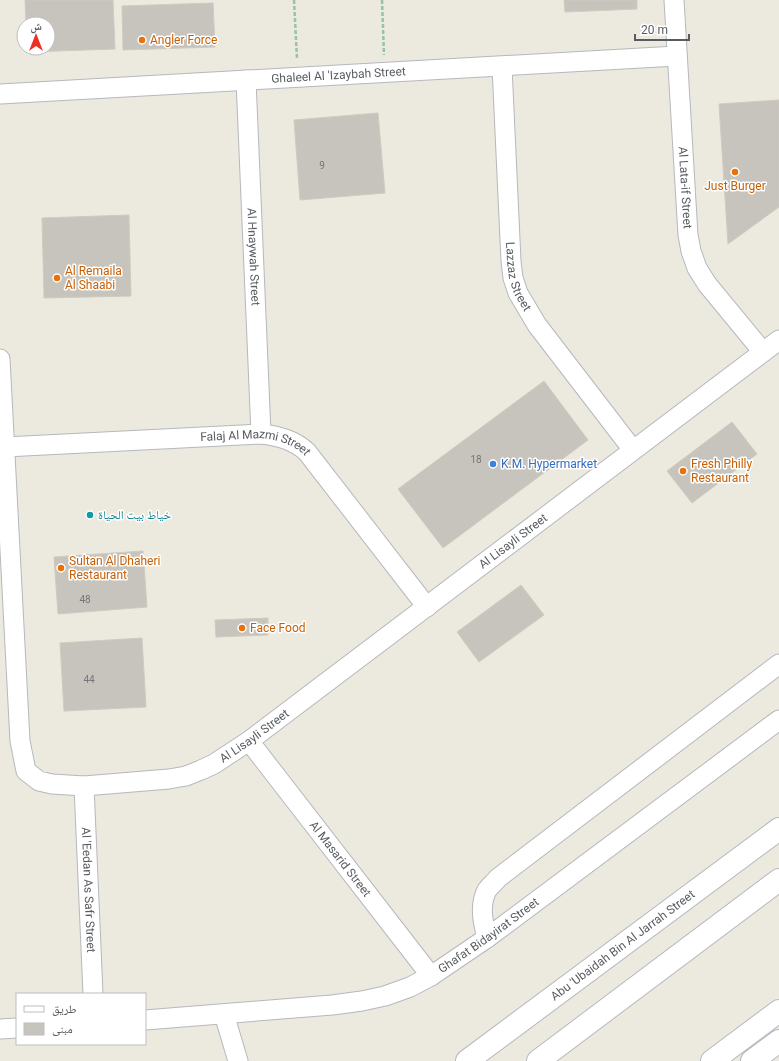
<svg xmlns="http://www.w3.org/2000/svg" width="779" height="1061" font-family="Roboto,'Noto Naskh Arabic',sans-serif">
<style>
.building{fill:#c7c4bd;stroke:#d1cabe}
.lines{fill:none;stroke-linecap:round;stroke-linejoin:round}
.street-casing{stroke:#b5b8bd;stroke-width:21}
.secondary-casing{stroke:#b5b9bf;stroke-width:24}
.path{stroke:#93c6a1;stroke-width:2.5;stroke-dasharray:4 2;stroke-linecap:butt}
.street{stroke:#fff;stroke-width:19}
.secondary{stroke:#fff;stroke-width:22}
.food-dot{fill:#e8710a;stroke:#fff;stroke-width:1.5}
.shop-dot{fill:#3f7fe0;stroke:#fff;stroke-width:1.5}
.culture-dot{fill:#0f9aa8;stroke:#fff;stroke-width:1.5}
.labels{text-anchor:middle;stroke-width:3;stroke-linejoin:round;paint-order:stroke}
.number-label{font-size:10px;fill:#747678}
.food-label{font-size:12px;fill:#c56008;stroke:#fff;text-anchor:start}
.street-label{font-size:12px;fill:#585c61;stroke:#fff}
.shop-label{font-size:12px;fill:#366cbe;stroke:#fff;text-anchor:start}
.culture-label{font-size:12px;fill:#0d838f;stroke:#fff;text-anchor:start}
</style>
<rect width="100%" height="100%" fill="#ece9df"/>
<path class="building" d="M25 0H113L115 49 27 52V48H48V24H26Z
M564 0H637V9L565 12Z
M213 3 215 47 123 50 122 6Z
M779 100V207L728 244 719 104Z
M378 113 385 193 300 200 294 120Z
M129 215 131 296 44 298 42 218Z
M544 381 588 440 443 548 398 489Z
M732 422 757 454 692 503 667 471Z
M143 551 147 607 58 614 54 557Z
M521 585 544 615 479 662 457 632Z
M268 618V635L216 637 215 620Z
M142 638 146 707 64 711 60 643Z"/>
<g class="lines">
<g class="street-casing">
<g id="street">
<path id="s1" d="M674 0 688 235 691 251 697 268 707 284 763 352"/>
<path id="s2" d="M502 67 511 261 513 278 518 293 537 325 633 450"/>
<path id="s3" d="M246 80 261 434"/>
<path id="s4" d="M0 94 677 56"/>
<path id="s5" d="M0 359 20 741 26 771 39 781 52 784 84 786 169 779 186 776 201 770 214 764 249 741 779 340"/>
<path id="s6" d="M5 447 261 434C279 436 294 440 307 452L427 607"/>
<path id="s7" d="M249 741 431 976"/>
<path id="s8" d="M84 786 93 994"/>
<path d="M487 938C483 923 479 905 487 890 490 886 495 882 498 878L779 664"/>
<path d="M224 1014 238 1061"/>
<path id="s9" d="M145 1020 332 1005 362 1001 385 996 410 987 431 976 487 938 779 720"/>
<path d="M0 1029 17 1028"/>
</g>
</g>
<g class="secondary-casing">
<g id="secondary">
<path id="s10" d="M467 1061 779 829"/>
<path d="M538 1061 779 880"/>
<path d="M712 1061 779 1011"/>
<path d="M752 1061 779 1041"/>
</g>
</g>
<path class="path" d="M294 0 297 59
M382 0 384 55"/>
<use href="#street" class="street"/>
<use href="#secondary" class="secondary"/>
</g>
<g class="food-dot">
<circle cx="142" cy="40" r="4"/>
<circle cx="735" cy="172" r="4"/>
<circle cx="57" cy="278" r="4"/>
<circle cx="683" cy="471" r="4"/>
<circle cx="61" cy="568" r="4"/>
<circle cx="242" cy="628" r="4"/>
</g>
<circle class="shop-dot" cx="493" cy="464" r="4"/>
<circle class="culture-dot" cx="90" cy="515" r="4"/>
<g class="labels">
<g class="number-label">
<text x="322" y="169">9</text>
<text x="476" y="463">18</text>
<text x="85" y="603">48</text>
<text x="89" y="683">44</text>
</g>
<g class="food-label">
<text x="150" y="44">Angler Force</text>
<text x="735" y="190" text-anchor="middle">Just Burger</text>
<text x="65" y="275">Al Remaila<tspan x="65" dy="14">Al Shaabi</tspan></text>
<text x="691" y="468">Fresh Philly<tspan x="691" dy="14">Restaurant</tspan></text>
<text x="69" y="565">Sultan Al Dhaheri<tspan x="69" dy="14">Restaurant</tspan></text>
<text x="250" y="632">Face Food</text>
</g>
<g class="street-label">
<text dy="4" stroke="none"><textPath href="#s4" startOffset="339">Ghaleel Al 'Izaybah Street</textPath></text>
<text dy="4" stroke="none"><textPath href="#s1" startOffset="188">Al Lata-if Street</textPath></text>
<text dy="4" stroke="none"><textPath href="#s3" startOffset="177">Al Hnaywah Street</textPath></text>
<text dy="4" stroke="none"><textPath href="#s2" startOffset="211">Lazzaz Street</textPath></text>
<text dy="4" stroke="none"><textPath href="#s6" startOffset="252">Falaj Al Mazmi Street</textPath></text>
<text dy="4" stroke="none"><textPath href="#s5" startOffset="981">Al Lisayli Street</textPath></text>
<text dy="4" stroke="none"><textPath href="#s5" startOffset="657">Al Lisayli Street</textPath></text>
<text dy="4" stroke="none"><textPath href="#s7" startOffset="149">Al Masarid Street</textPath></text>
<text dy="4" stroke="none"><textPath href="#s8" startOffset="104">Al 'Eedan As Safr Street</textPath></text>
<text dy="4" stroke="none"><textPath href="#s9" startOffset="362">Ghafat Bidayirat Street</textPath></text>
<text dy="4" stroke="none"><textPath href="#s10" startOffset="194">Abu 'Ubaidah Bin Al Jarrah Street</textPath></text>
</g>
<g class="shop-label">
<text x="501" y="468">K.M. Hypermarket</text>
</g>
<g class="culture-label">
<text x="98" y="519">خياط بيت الحياة</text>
</g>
</g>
<rect x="16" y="993" width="130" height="52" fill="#ffffff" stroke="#bcbec0"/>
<rect x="24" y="1006" width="20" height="6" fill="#ffffff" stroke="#bcbec0"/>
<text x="52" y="1013" font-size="12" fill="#585c61">طريق</text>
<rect x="24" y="1023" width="20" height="12" fill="#c7c4bd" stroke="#bcbec0"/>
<text x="52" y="1033" font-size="12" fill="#585c61">مبنى</text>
<g transform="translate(36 36)"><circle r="19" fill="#ffffff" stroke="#bcbec0"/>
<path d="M0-3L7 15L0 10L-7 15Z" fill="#ee3024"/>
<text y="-6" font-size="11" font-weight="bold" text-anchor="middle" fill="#585c61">ش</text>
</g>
<path d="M635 34v6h54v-6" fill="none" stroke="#585c61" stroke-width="2"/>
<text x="641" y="34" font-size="12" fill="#585c61" stroke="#ffffff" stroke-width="3" paint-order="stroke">20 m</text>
</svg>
